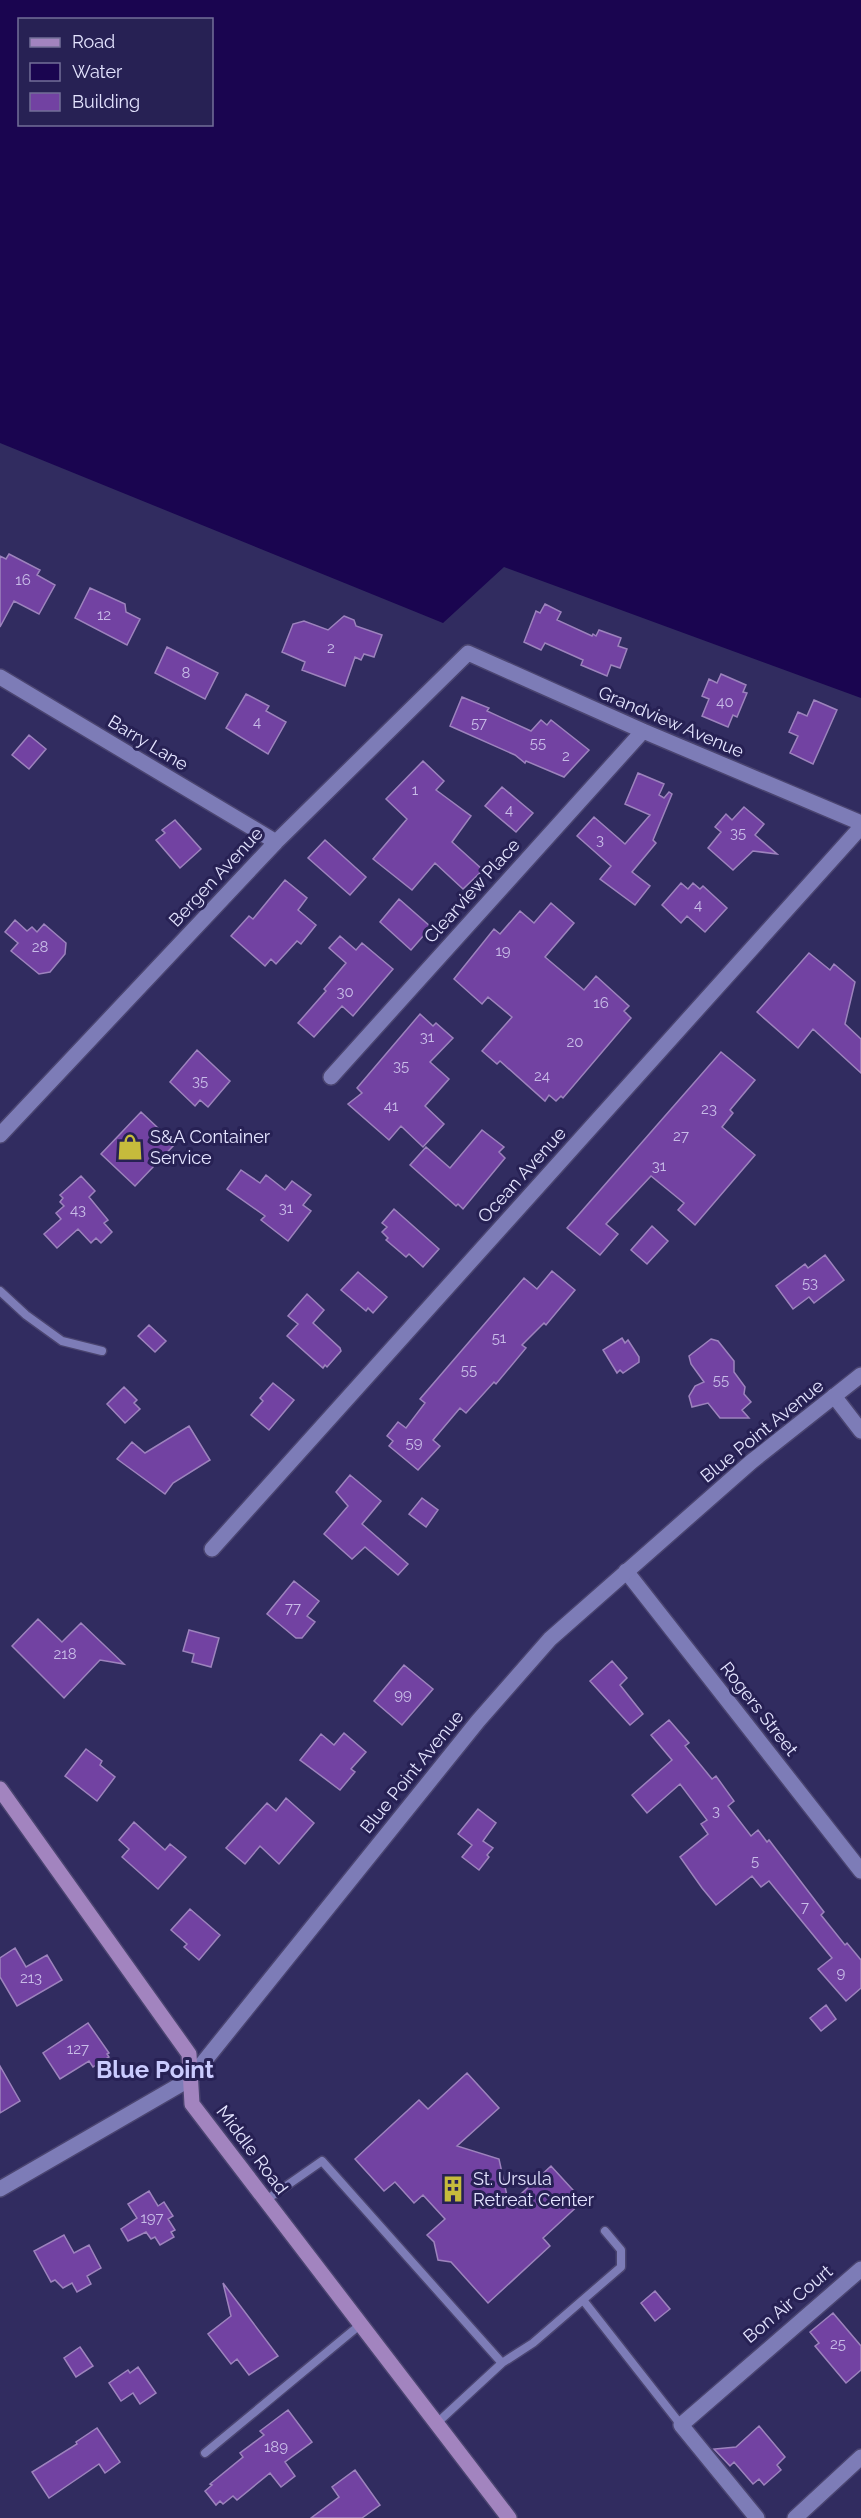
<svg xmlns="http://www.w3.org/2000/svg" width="861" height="2518" font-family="Raleway,sans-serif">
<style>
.water{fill:#1a0550;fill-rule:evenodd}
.building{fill:#7242a2;stroke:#9d83bd;stroke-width:1.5}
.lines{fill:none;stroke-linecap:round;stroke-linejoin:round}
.service-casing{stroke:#4a4470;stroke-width:11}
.minor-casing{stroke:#4a4470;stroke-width:18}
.tertiary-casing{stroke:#4a4470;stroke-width:18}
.secondary-casing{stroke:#4a4470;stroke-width:18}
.service{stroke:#7d7cb7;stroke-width:8}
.minor{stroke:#7d7cb7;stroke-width:15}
.tertiary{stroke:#7d7cb7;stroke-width:15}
.secondary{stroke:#a284bf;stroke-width:15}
.labels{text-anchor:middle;stroke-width:6;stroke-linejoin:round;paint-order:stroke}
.number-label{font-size:15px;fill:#c8bce8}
.street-label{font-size:18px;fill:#e4e4ff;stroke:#272154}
.poi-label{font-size:18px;fill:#e4e4ff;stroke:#272154;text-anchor:start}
.district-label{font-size:24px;font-weight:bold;fill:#cacbfe;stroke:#272154}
</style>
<rect width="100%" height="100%" fill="#312c60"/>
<path class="water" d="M0 0H861V698L504 567 443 623 0 443ZM20 20H212V124H20Z"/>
<path class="building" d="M9 554 40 570 37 575 55 585 39 614 14 601 0 627V556L6 559Z
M90 588 125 604 126 612 140 619 127 645 75 618Z
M545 604 561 612 557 620 592 636 593 634 596 636 599 630 621 638 618 646 627 649 620 668 611 665 607 676 581 665 583 660 545 643 541 650 524 642 536 611 540 613Z
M344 616 354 620 356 626 382 635 374 657 364 654 361 660 355 657 345 686 302 670 305 662 282 652 293 624 304 621 328 630Z
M167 647 218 673 205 699 155 673Z
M721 674 746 685 743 692 747 693 737 717 733 715 728 727 702 716 709 699 702 696 709 679 717 683Z
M246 694 269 706 266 711 286 722 268 754 226 728Z
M462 697 489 708 487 711 531 731 541 720 547 725 551 720 589 750 564 777 526 761 525 763 515 755 450 726Z
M814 700 837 710 813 764 790 753 798 736 789 732 798 712 807 716Z
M29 735 46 749 29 769 12 755Z
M423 761 444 781 436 790 471 816 452 842 483 870 463 889 435 863 412 890 373 859 407 819 386 799Z
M638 773 664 784 659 795 664 798 669 792 672 794 653 840 656 843 632 872 650 886 635 905 600 879 611 866 577 836 594 817 625 844 650 815 625 804Z
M502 787 533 813 516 832 485 806Z
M744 807 764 824 755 835 777 854 753 851 733 870 708 848 721 832 715 827 726 814 732 820Z
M175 820 201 849 180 868 156 840 165 833 162 830Z
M325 840 366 877 350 895 308 858Z
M285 880 307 898 298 910 316 925 301 944 297 941 276 964 271 959 265 966 231 936 249 916 253 919Z
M681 883 688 889 693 883 700 889 703 886 727 908 705 932 687 916 681 923 662 905Z
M399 899 431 927 411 950 380 922Z
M551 903 574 923 545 957 584 990 596 976 629 1006 624 1011 631 1018 563 1098 561 1096 556 1101 549 1095 545 1101 500 1061 497 1064 482 1051 512 1017 488 997 482 1004 454 979 494 929 500 934 520 911 534 923Z
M15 920 27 931 32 927 37 932 44 924 66 943 65 954 50 972 39 974 11 951 18 943 5 932Z
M340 936 356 950 362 943 393 969 353 1016 342 1006 314 1037 298 1023 326 991 324 989 346 963 329 948Z
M809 953 830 970 834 964 855 982 845 1024 861 1039V1073L813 1029 798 1048 757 1012Z
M420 1014 433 1026 436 1023 453 1038 430 1062 449 1079 425 1106 444 1124 423 1147 401 1126 389 1140 348 1104 362 1093 357 1088Z
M197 1050 230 1081 208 1107 200 1100 195 1106 170 1082Z
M721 1052 755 1080 730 1110 733 1113 722 1127 755 1155 695 1225 678 1210 684 1203 651 1176 606 1224 618 1234 600 1255 567 1228Z
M141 1112 175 1144 135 1186 101 1154Z
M482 1130 504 1147 499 1152 505 1158 463 1209 458 1204 456 1206 410 1165 426 1147 450 1168Z
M241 1170 260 1183 266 1175 285 1190 292 1181 311 1195 303 1205 311 1211 288 1241 261 1220 265 1216 227 1189Z
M81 1176 95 1191 89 1197 108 1220 104 1223 112 1232 101 1243 96 1238 91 1243 78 1229 57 1248 44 1234 61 1219 56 1213 64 1206 60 1202 63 1198 60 1195Z
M394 1209 439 1249 423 1267 409 1254 406 1257 386 1240 388 1238 382 1232 387 1227 382 1223Z
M652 1226 668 1241 647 1264 631 1250Z
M825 1255 844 1280 814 1303 809 1297 793 1309 776 1286 805 1264 808 1268Z
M552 1271 575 1290 546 1325 544 1323 522 1345 526 1348 496 1384 494 1382 466 1413 460 1408 433 1440 440 1446 418 1470 389 1446 393 1441 387 1436 398 1422 406 1428 425 1403 420 1399 524 1278 537 1289Z
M358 1272 387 1297 373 1313 368 1308 366 1311 341 1290Z
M307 1294 324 1310 313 1323 340 1348 341 1351 327 1367 325 1365 323 1368 287 1336 298 1324 288 1316Z
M149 1325 166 1341 155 1352 138 1336Z
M622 1338 625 1343 628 1340 639 1357V1362L623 1373 620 1370 617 1373 603 1350Z
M711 1339 718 1341 734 1361V1372L745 1387 744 1394 751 1402 742 1410 749 1418H720L708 1403 692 1407 689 1396 695 1386 704 1382 691 1364 689 1356Z
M273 1383 294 1400 269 1430 251 1415 263 1401 260 1398Z
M124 1387 137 1400 134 1403 140 1409 125 1423 107 1404Z
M189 1426 210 1460 173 1483 165 1494 117 1459 132 1442 145 1453Z
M350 1475 381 1501 362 1524 408 1564 398 1575 365 1547 352 1559 324 1534 348 1506 336 1492Z
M422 1498 438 1510 426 1527 409 1514Z
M294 1581 319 1601 307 1616 315 1622 302 1638H296L267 1614Z
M38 1619 62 1642 81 1623 124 1664 100 1660 64 1698 12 1646Z
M189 1630 219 1638 211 1667 192 1662 194 1654 183 1651Z
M612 1661 627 1678 620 1685 643 1714 630 1725 590 1681Z
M404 1665 433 1689 402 1725 374 1701Z
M669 1720 689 1743 685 1746 712 1779 716 1776 734 1801 728 1806 751 1836 758 1830 767 1842 769 1840 824 1912 821 1915 845 1945 847 1943 861 1960V1988L846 2001 818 1969 832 1958 769 1881 761 1887 752 1876 716 1905 702 1888 680 1857 708 1834 701 1824 707 1820 680 1784 647 1813 632 1795 672 1760 651 1735Z
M344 1733 366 1752 351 1769 355 1772 340 1790 300 1760 321 1734 334 1745Z
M86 1749 102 1761 100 1765 115 1777 97 1801 65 1776Z
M286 1798 314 1823 279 1864 260 1846 245 1864 226 1848 267 1803 276 1811Z
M478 1809 496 1823 483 1841 493 1848 487 1855 489 1857 479 1870 462 1857 472 1845 458 1834Z
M134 1822 165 1850 170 1844 186 1857 158 1889 122 1857 129 1849 119 1840Z
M190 1909 220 1935 199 1960 184 1947 187 1944 171 1930Z
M15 1948 26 1967 47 1955 62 1980 17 2006 0 1977V1958Z
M826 2005 836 2019 821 2031 810 2018Z
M88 2023 109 2053 107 2054 109 2057 93 2067 89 2061 60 2079 43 2053Z
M0 2066 20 2101 0 2113Z
M467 2073 499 2108 457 2146 499 2159 509 2205 551 2166 583 2201 543 2238 550 2246 488 2303 451 2262 438 2260 434 2242 427 2235 445 2219 423 2195 414 2203 395 2182 384 2191 355 2159 419 2100 428 2109Z
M149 2191 158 2206 164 2202 173 2216 168 2219 175 2230 171 2232 174 2237 160 2245 155 2237 151 2239 146 2232 128 2241 121 2229 137 2218 128 2204Z
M64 2235 74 2253 89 2245 101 2268 87 2276 91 2284 77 2292 72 2283 63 2288 55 2280 51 2282 34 2251Z
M223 2283 278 2356 249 2375 237 2359 231 2364 208 2334 231 2316Z
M655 2291 670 2309 655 2321 641 2303Z
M833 2313 861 2346V2370L846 2383 815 2346 819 2343 810 2332Z
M80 2347 93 2366 76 2377 64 2358Z
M138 2367 156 2393 140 2404 133 2393 121 2401 109 2383 128 2370 130 2373Z
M288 2410 312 2442 285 2462 295 2476 281 2487 270 2473 237 2500 233 2496 223 2504 220 2501 216 2505 205 2491 212 2485 210 2484 243 2457 240 2453 264 2435 260 2431Z
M759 2426 785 2457 777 2465 781 2470 764 2485 759 2479 753 2484 734 2462 730 2466 714 2449 736 2447Z
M97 2428 120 2462 105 2473 99 2464 49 2498 32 2472 77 2444 76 2442Z
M355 2470 380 2505 362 2518H311L339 2497 332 2487Z"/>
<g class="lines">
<g class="service-casing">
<path id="service" d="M0 1291 26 1315 62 1341 102 1351
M266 2200 322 2161 502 2363 437 2423
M583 2300 681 2425
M502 2363 533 2343 621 2267V2250L605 2231
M205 2453 361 2324"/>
</g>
<g class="minor-casing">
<path id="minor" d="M0 677 276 842
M331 1077 643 731
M0 1135 276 842 468 653 643 731 861 823
M834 1396 861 1431
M212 1549 861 827
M626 1571 861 1871
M757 2518 681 2425 861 2269
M795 2518 861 2457"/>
</g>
<g class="tertiary-casing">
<path id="tertiary" d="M0 2189 190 2079 478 1721 550 1639 751 1462 861 1375"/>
</g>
<g class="secondary-casing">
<path id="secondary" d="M0 1789 189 2054 192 2104 509 2518"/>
</g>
<use href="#service" class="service"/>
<use href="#minor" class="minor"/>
<use href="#tertiary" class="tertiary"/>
<use href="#secondary" class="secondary"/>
</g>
<defs>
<g id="shop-bare" transform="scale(2.07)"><path d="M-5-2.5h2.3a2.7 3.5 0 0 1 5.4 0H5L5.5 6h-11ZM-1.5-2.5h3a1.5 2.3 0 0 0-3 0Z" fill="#c6bb3c" stroke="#272154" stroke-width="2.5" paint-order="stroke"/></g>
<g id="building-bare" transform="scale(2.07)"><path d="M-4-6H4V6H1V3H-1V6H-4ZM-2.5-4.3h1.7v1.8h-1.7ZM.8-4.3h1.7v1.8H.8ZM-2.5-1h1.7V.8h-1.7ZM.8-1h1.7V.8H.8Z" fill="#c6bb3c" stroke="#272154" stroke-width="2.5" paint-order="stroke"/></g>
</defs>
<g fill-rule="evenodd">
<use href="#shop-bare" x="130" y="1147"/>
<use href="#building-bare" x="453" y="2189"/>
</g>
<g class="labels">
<g class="number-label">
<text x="23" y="585">16</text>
<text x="104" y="620">12</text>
<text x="331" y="653">2</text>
<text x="186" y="678">8</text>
<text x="725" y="707">40</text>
<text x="257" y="727">4</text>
<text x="479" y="728">57</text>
<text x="538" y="748">55</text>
<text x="566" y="761">2</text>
<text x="415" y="795">1</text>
<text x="509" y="815">4</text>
<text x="738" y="838">35</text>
<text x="600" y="845">3</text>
<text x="698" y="910">4</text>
<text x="40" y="952">28</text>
<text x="503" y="956">19</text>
<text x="345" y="997">30</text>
<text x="601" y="1008">16</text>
<text x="427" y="1042">31</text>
<text x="575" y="1047">20</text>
<text x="401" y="1071">35</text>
<text x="542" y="1081">24</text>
<text x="200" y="1086">35</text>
<text x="391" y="1111">41</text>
<text x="709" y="1114">23</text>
<text x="681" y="1141">27</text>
<text x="659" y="1171">31</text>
<text x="286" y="1213">31</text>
<text x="78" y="1215">43</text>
<text x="810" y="1288">53</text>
<text x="499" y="1343">51</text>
<text x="469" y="1375">55</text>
<text x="721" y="1385">55</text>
<text x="414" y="1448">59</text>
<text x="293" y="1613">77</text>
<text x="65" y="1659">218</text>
<text x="403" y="1700">99</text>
<text x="716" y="1816">3</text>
<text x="755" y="1866">5</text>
<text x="805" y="1912">7</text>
<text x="841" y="1978">9</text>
<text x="31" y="1983">213</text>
<text x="78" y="2054">127</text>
<text x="152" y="2223">197</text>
<text x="838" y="2349">25</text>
<text x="276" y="2452">189</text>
</g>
<g class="street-label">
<text transform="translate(671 722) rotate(23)" y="6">Grandview Avenue</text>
<text transform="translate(148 743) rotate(31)" y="6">Barry Lane</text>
<text transform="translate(216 877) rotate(-47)" y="6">Bergen Avenue</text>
<text transform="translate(472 891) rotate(-48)" y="6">Clearview Place</text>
<text transform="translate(522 1175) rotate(-48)" y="6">Ocean Avenue</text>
<text transform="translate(762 1431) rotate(-39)" y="6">Blue Point Avenue</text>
<text transform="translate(759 1709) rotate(52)" y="6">Rogers Street</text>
<text transform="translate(412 1772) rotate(-51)" y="6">Blue Point Avenue</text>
<text transform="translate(252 2150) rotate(53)" y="6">Middle Road</text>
<text transform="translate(788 2304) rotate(-40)" y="6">Bon Air Court</text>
</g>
<g class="poi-label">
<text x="150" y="1143">S&amp;A Container<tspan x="150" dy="21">Service</tspan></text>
<text x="473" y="2185">St. Ursula<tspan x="473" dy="21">Retreat Center</tspan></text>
</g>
<g class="district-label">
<text x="155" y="2078">Blue Point</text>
</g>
</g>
<rect x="18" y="18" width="195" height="108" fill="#272154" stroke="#736f98" stroke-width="1.5"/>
<rect x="30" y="38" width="30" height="9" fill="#a284bf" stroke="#736f98" stroke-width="1.5"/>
<text x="72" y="48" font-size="18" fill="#e4e4ff">Road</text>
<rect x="30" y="63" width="30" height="18" fill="#1a0550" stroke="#736f98" stroke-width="1.5"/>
<text x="72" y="78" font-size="18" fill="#e4e4ff">Water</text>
<rect x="30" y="93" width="30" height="18" fill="#7242a2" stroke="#736f98" stroke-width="1.5"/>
<text x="72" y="108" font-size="18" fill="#e4e4ff">Building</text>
</svg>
